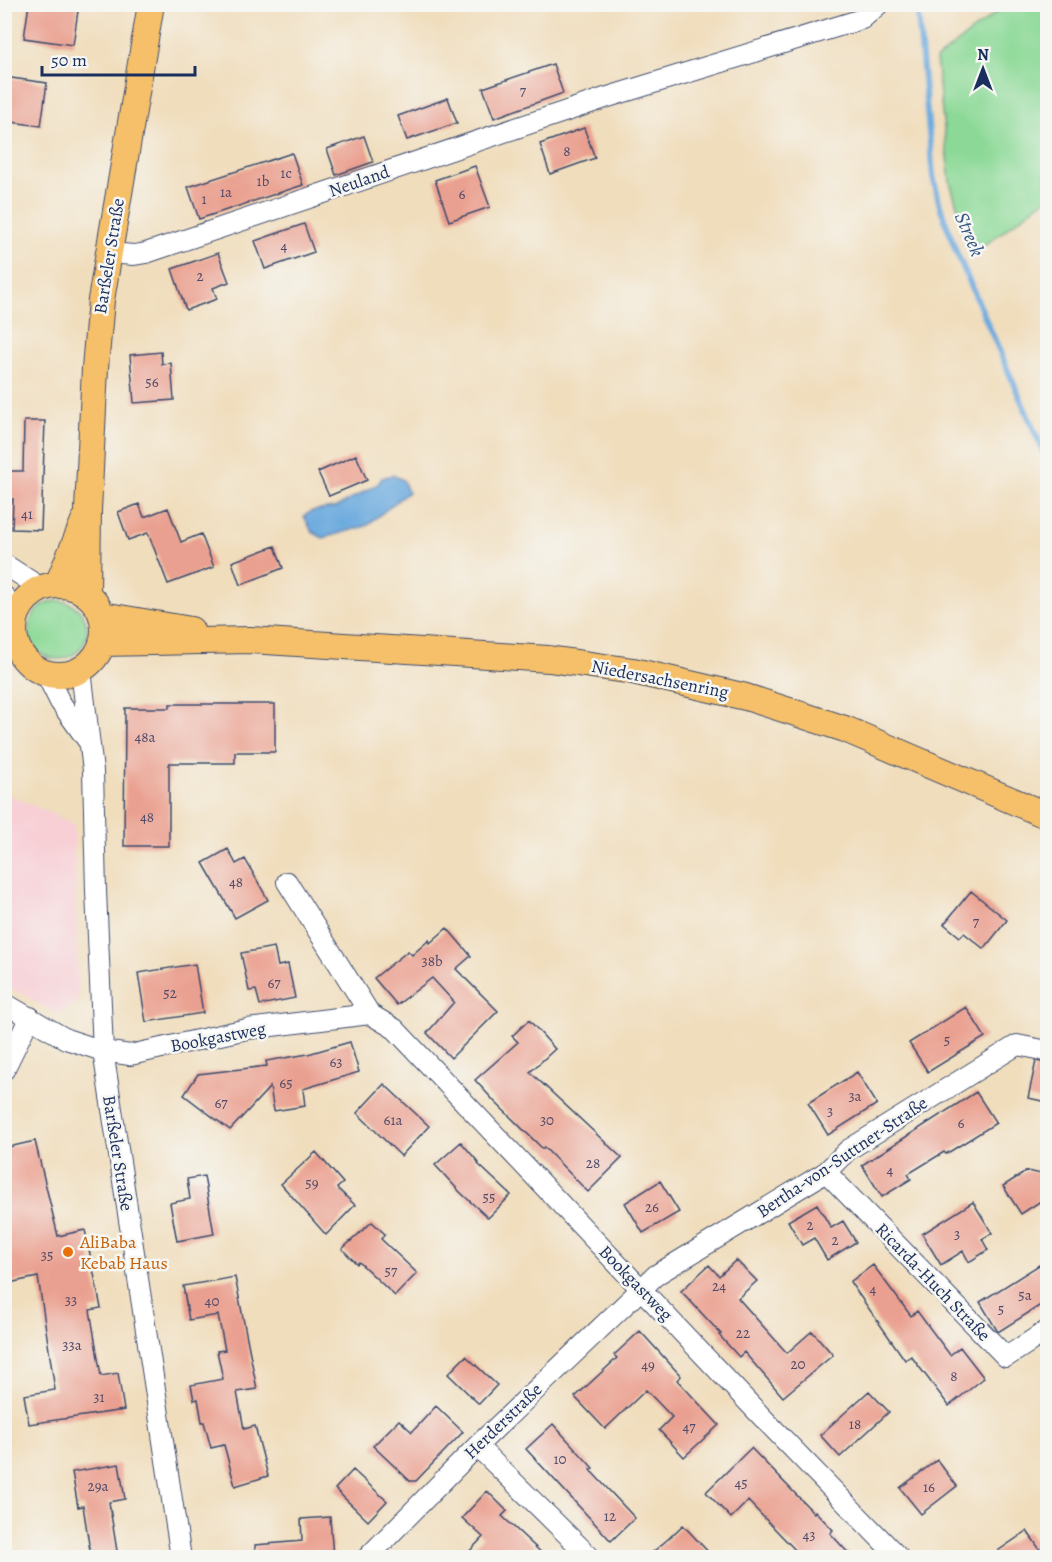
<svg xmlns="http://www.w3.org/2000/svg" width="1052" height="1562" font-family="Alegreya,serif">
<style>
.built{fill:#f7cfd5}
.green{fill:#8cd997;stroke:#54847a;stroke-width:1.5}
.water{fill:#6caade;stroke:#446c9e;stroke-width:1.5}
.lines{fill:none;stroke-linecap:round;stroke-linejoin:round}
.stream{stroke:#6caade;stroke-width:6}
.building{fill:#eaa090}
.minor-casing{stroke:#3b496c;stroke-width:22}
.major-casing{stroke:#3b496c;stroke-width:28}
.minor{stroke:#fff;stroke-width:20}
.major{stroke:#f6c06b;stroke-width:26}
.food-dot{fill:#e8710a;stroke:#f6f6f2;stroke-width:2}
.labels{text-anchor:middle;stroke-width:5;stroke-linejoin:round;paint-order:stroke}
.number-label{font-size:15px;fill:#4f4b6a}
.street-label{font-size:18px;fill:#1b2f5e;stroke:#f6f6f2}
.food-label{font-size:18px;fill:#c56008;stroke:#f6f6f2;text-anchor:start}
.water-label{font-size:20px;font-style:italic;fill:#335484;stroke:#f6f6f2}
</style>
<rect width="100%" height="100%" fill="#f6f6f2"/>
<filter id="ink" filterUnits="userSpaceOnUse"><feTurbulence type="fractalNoise" baseFrequency=".0167" numOctaves="2"/><feDisplacementMap in="SourceGraphic" scale="12" xChannelSelector="R" yChannelSelector="G"/><feConvolveMatrix kernelMatrix="1 2 1 2 8 2 1 2 1" color-interpolation-filters="sRGB"/></filter>
<filter id="wash" filterUnits="userSpaceOnUse"><feTurbulence type="fractalNoise" baseFrequency=".008" numOctaves="4" result="noise"/><feDisplacementMap in="SourceGraphic" scale="24" xChannelSelector="R" yChannelSelector="G"/><feGaussianBlur stdDeviation="1.35" result="paint"/><feColorMatrix in="noise" values="0 0 0 0 0 0 0 0 0 0 0 0 0 0 0 0 0 1.4 0 .05"/><feComposite in="paint" operator="in"/></filter>
<g filter="url(#wash)">
<rect width="100%" height="100%" fill="#f0ddbc"/>
<path class="built" d="M5 793 74 824 78 1002 58 1014 5 985Z"/>
<path class="green" d="M1006 5H1047V198L972 255 950 182 936 59Z
M29 630a29 29 0 1 1 58 0a29 29 0 1 1-58 0Z"/>
<path class="water" d="M393 475 403 480 408 492 366 526 323 538 312 532 304 516 312 511 335 508 378 484 382 478Z"/>
<g class="lines">
<path class="stream" d="M917 4 933 176 940 206 956 251 1048 462"/>
</g>
<g id="blocks">
<path class="building" d="M29 4H79L73 45 24 38Z
M553 64 563 93 494 118 483 88Z
M4 77 47 83 41 126 4 121Z
M448 98 457 123 407 140 398 116Z
M584 128 595 158 550 174 540 144Z
M364 136 373 162 336 175 327 149Z
M292 153 303 185 199 219 188 187Z
M475 166 490 207 449 221 435 180Z
M304 224 314 252 265 269 255 241Z
M218 253 229 282 213 288 217 299 186 310 172 269Z
M161 352 162 364 171 363 174 400 134 403 130 355Z
M24 421H45L41 530 12 529 13 499H4V471H23Z
M356 455 367 480 329 496 318 472Z
M139 504 144 517 168 508 181 542 201 534 214 567 168 584 148 533 128 540 118 512Z
M275 546 283 568 240 585 232 562Z
M170 704H275V752H235V763H169V846H124L125 708H170Z
M228 849 236 864 245 859 268 900 235 918 203 863Z
M971 891 1007 920 984 949 964 933 960 937 944 924Z
M447 928 471 956 456 969 498 1011 451 1058 427 1033 454 1002 432 978 397 1005 374 978 408 951 412 955 429 940 430 943Z
M274 947 278 966 288 964 295 998 260 1005 256 990 249 991 241 953Z
M195 964 203 1013 146 1022 138 973Z
M966 1007 985 1037 928 1072 909 1043Z
M529 1020 555 1049 530 1072 622 1158 588 1192 544 1147 543 1149 494 1101 475 1080 518 1042 512 1036Z
M350 1042 359 1072 303 1089 305 1106 274 1111 270 1087 230 1130 184 1095 198 1074 267 1066 266 1061 308 1054Z
M1036 1061 1047 1063V1102L1028 1098Z
M857 1072 877 1104 828 1135 808 1103Z
M384 1084 429 1126 401 1156 357 1113Z
M976 1092 996 1123 946 1154 944 1152 908 1174 911 1179 882 1197 862 1165Z
M35 1141 58 1236 85 1230 101 1308 90 1310 101 1376 118 1373 124 1410 29 1424 24 1395 55 1390 38 1277 4 1284V1148Z
M461 1142 479 1163 478 1164 511 1195 488 1218 460 1192 435 1165Z
M316 1152 343 1183 337 1188 355 1205 326 1235 281 1184Z
M1027 1171 1047 1175V1197L1021 1214 1003 1186Z
M204 1176 214 1234 177 1241 170 1203 190 1199 187 1179Z
M660 1181 679 1212 643 1233 625 1203Z
M973 1202 992 1233 982 1239 988 1250 969 1262 963 1251 941 1265 922 1234Z
M817 1204 831 1228 843 1221 856 1242 827 1260 814 1238 802 1245 788 1221Z
M372 1222 385 1234 381 1239 417 1273 395 1296 359 1262 357 1264 342 1249Z
M736 1260 757 1281 738 1298 787 1353 812 1331 833 1355 783 1397 744 1352 739 1357 719 1335 721 1334 681 1291 709 1265 719 1276Z
M1047 1260V1301L998 1332 980 1302Z
M873 1265 911 1316 917 1311 950 1355 960 1347 984 1378 949 1406 911 1356 905 1360 850 1282Z
M235 1277 257 1389 237 1392 244 1429 255 1426 268 1476 235 1486 224 1445 211 1448 204 1422H202L198 1399 194 1400 191 1385 223 1379 217 1351 225 1350 218 1315 189 1320 183 1286Z
M640 1331 681 1376 677 1380 719 1425 684 1457 659 1430 672 1417 646 1390 605 1429 575 1397 617 1358 614 1355Z
M466 1356 497 1385 479 1404 448 1374Z
M869 1391 889 1412 840 1457 820 1435Z
M436 1406 463 1432 416 1481H410L373 1446 399 1420 412 1432Z
M553 1424 593 1468 590 1470 635 1518 611 1541 526 1449Z
M751 1448 814 1513 815 1511 833 1530 830 1533 852 1557H802L748 1501 731 1518 706 1492Z
M937 1460 957 1486 921 1514 900 1488Z
M119 1464 125 1499 109 1502 118 1557H91L83 1506 78 1507 72 1472Z
M353 1470 387 1501 368 1521 335 1489Z
M487 1491 507 1511 502 1516 546 1557H464L483 1537 462 1518Z
M330 1517 333 1557H255V1545L302 1541 301 1519Z
M683 1525 713 1557H647L668 1539Z
M1027 1531 1045 1557H989Z"/>
</g>
</g>
<g filter="url(#ink)">
<use href="#blocks" fill-opacity="0" stroke="#3b496c" stroke-width="1.5"/>
<g class="lines">
<g class="minor-casing">
<path id="minor" d="M109 253 134 255 146 253 608 97 862 19 879 4
M4 564 41 588
M4 596 18 611
M81 670 93 771 96 891 103 1051 181 1558
M45 672 60 702 88 741
M287 882 370 1014 395 1029 763 1418 899 1558
M4 1003 66 1039 103 1051 130 1055 247 1029 370 1014
M4 1070 30 1017
M826 1172 1006 1357 1048 1330
M477 1446 591 1558
M367 1558 477 1446 656 1275 826 1172 848 1150 1017 1045 1048 1051"/>
</g>
<g class="major-casing">
<path id="major" d="M58 584 84 521
M14 630a45 45 0 1 1 90 0a45 45 0 1 1-90 0Z
M87 594 88 510 95 368 101 300 151 4
M102 615 191 630
M103 643 250 640 549 659 633 671 746 697 845 729 1048 816"/>
</g>
<use href="#minor" class="minor"/>
<use href="#major" class="major"/>
</g>
</g>
<circle class="food-dot" cx="68" cy="1252" r="6"/>
<g class="labels">
<g class="number-label">
<text x="523" y="96">7</text>
<text x="567" y="156">8</text>
<text x="286" y="178">1c</text>
<text x="263" y="186">1b</text>
<text x="226" y="197">1a</text>
<text x="462" y="199">6</text>
<text x="204" y="204">1</text>
<text x="284" y="251">4</text>
<text x="200" y="281">2</text>
<text x="152" y="387">56</text>
<text x="27" y="519">41</text>
<text x="145" y="742">48a</text>
<text x="147" y="822">48</text>
<text x="236" y="887">48</text>
<text x="976" y="927">7</text>
<text x="432" y="966">38b</text>
<text x="274" y="988">67</text>
<text x="170" y="998">52</text>
<text x="947" y="1045">5</text>
<text x="336" y="1067">63</text>
<text x="286" y="1088">65</text>
<text x="855" y="1101">3a</text>
<text x="221" y="1108">67</text>
<text x="830" y="1116">3</text>
<text x="393" y="1125">61a</text>
<text x="547" y="1125">30</text>
<text x="961" y="1128">6</text>
<text x="593" y="1168">28</text>
<text x="890" y="1175">4</text>
<text x="312" y="1188">59</text>
<text x="489" y="1202">55</text>
<text x="652" y="1212">26</text>
<text x="810" y="1230">2</text>
<text x="957" y="1239">3</text>
<text x="835" y="1245">2</text>
<text x="47" y="1260">35</text>
<text x="391" y="1276">57</text>
<text x="719" y="1291">24</text>
<text x="873" y="1294">4</text>
<text x="1025" y="1300">5a</text>
<text x="71" y="1305">33</text>
<text x="212" y="1306">40</text>
<text x="1001" y="1314">5</text>
<text x="743" y="1338">22</text>
<text x="72" y="1350">33a</text>
<text x="798" y="1369">20</text>
<text x="648" y="1370">49</text>
<text x="954" y="1381">8</text>
<text x="99" y="1402">31</text>
<text x="855" y="1429">18</text>
<text x="689" y="1432">47</text>
<text x="560" y="1464">10</text>
<text x="741" y="1488">45</text>
<text x="98" y="1491">29a</text>
<text x="929" y="1492">16</text>
<text x="610" y="1521">12</text>
<text x="809" y="1540">43</text>
</g>
<g class="street-label">
<text transform="translate(359 181) rotate(-19)" y="6">Neuland</text>
<text transform="translate(109 256) rotate(-81)" y="6">Barßeler Straße</text>
<text transform="translate(660 679) rotate(11)" y="6">Niedersachsenring</text>
<text transform="translate(218 1037) rotate(-11)" y="6">Bookgastweg</text>
<text transform="translate(118 1153) rotate(81)" y="6">Barßeler Straße</text>
<text transform="translate(842 1157) rotate(-34)" y="6">Bertha-von-Suttner-Straße</text>
<text transform="translate(933 1282) rotate(46)" y="6">Ricarda-Huch Straße</text>
<text transform="translate(636 1283) rotate(46)" y="6">Bookgastweg</text>
<text transform="translate(503 1421) rotate(-44)" y="6">Herderstraße</text>
</g>
<g class="food-label">
<text x="80" y="1248">AliBaba<tspan x="80" dy="21">Kebab Haus</tspan></text>
</g>
<g class="water-label">
<text transform="translate(970 234) rotate(67)" y="7">Streek</text>
</g>
</g>
<rect width="1052" height="1562" fill="none" stroke="#f6f6f2" stroke-width="24"/>
<g transform="translate(983 69)" stroke="#f6f6f2" stroke-width="4.5" paint-order="stroke">
<path d="M0-4.5L10 22L0 15L-10 22Z" fill="#1b2f5e"/>
<text y="-9" font-size="16" font-weight="bold" text-anchor="middle" fill="#1b2f5e">N</text>
</g>
<path d="M42 66v9h153v-9" fill="none" stroke="#1b2f5e" stroke-width="3"/>
<text x="51" y="66" font-size="18" fill="#1b2f5e" stroke="#f6f6f2" stroke-width="4.5" paint-order="stroke">50 m</text>
</svg>
